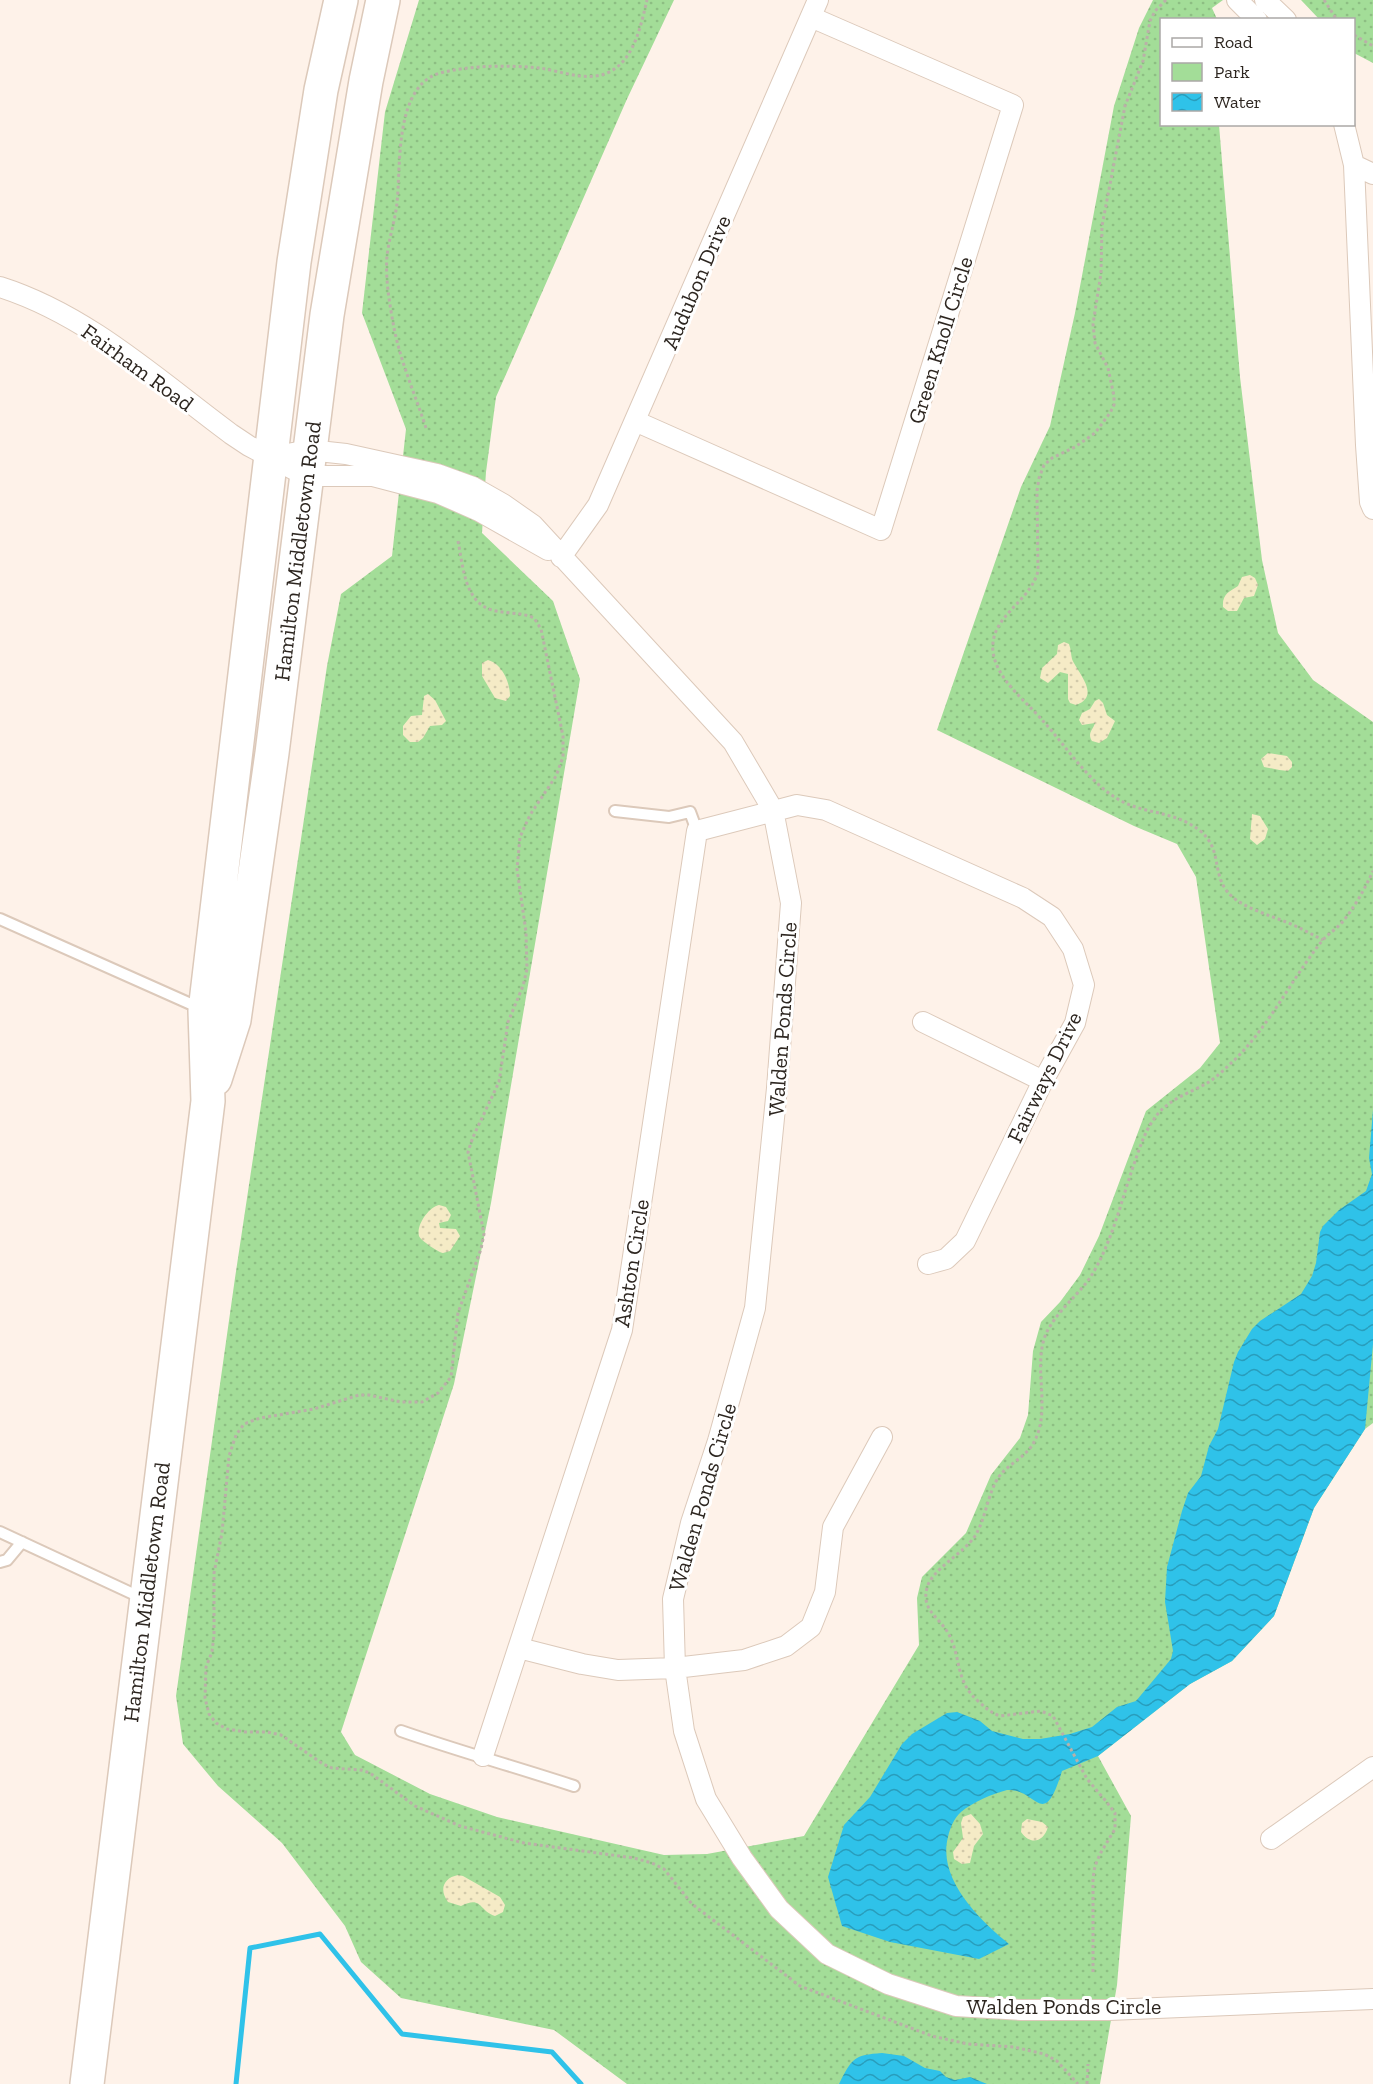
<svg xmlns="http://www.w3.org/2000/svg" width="1373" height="2084" font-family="'Zilla Slab',serif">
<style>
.green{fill:url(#green-dots)}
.sand{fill:url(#sand-dots)}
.water{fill:url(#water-waves)}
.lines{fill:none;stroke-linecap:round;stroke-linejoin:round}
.stream{stroke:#2fc2e9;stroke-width:5}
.service-casing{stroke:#dcc9ba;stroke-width:14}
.minor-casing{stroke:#dcc9ba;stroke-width:22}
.trunk-casing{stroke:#dcc9ba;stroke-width:36}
.path{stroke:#bab0a8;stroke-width:3;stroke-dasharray:3 3;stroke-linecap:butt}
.service{stroke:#fff;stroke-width:10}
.minor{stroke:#fff;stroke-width:20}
.trunk{stroke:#fff;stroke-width:33}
.labels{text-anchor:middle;stroke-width:6;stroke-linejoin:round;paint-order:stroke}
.street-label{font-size:22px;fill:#2d2620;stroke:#fff}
</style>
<defs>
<pattern id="green-dots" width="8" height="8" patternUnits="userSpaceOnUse" patternTransform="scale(1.5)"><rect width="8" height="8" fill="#a3dd98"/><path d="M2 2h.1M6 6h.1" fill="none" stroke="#8dbe83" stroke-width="1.8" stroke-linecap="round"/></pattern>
<pattern id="sand-dots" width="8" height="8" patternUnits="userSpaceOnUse" patternTransform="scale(1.5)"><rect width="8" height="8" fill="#f5ebc6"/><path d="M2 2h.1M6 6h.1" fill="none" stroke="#d2c9aa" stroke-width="1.8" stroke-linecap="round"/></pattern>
<pattern id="water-waves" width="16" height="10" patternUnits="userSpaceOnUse" patternTransform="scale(1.5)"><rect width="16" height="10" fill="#2fc2e9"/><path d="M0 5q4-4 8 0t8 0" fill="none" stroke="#289dbc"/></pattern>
</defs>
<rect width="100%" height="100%" fill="#fef2e9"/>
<path class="green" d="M419 0H674L627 99 496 397 486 472 482 533 553 601 580 679 491 1203 454 1384 341 1732 355 1755 430 1794 497 1817 664 1855 707 1854 804 1836 919 1645 917 1598 922 1577 966 1533 991 1475 1020 1438 1028 1415 1033 1351 1041 1322 1060 1302 1080 1275 1099 1236 1146 1111 1200 1068 1220 1043 1196 877 1177 844 1134 826 937 730 1021 487 1050 426 1075 313 1114 106 1139 28 1153 0H1223L1212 8 1217 19 1162 20V124L1219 125 1240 377 1262 560 1278 633 1313 680 1373 722V1423L1365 1429 1314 1508 1274 1616 1232 1661 1190 1684 1098 1756 1131 1816 1117 1985 1100 2084H627L554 2030 401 1998 361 1962 345 1926 282 1843 218 1786 183 1744 176 1696 235 1278 327 666 341 594 392 556 406 429 362 313 385 112Z
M1301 0H1373V63L1354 53V20L1319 19Z"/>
<path class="sand" d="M1250 575 1255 578 1258 585 1254 596 1244 598 1237 611H1228L1223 607C1222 594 1229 592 1238 586L1242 577Z
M1064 642 1069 644C1071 649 1071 655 1072 659 1077 672 1102 696 1076 705L1070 703 1068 699V674L1060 672 1048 683 1040 678 1042 668 1057 654 1058 645Z
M488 660C502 664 510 682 510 696L506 701 495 698 482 676V663Z
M428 694 435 700 446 721 442 725 430 726 423 738 418 742H410L403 735V726L411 716 422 715 424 696Z
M1099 699 1103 703 1107 715 1115 721 1107 738 1099 743 1092 741C1087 733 1093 730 1095 723L1082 725 1079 720 1082 713 1090 709 1095 701Z
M1268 753 1287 756 1292 762V767L1288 771C1281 771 1271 768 1264 767L1261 759Z
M1252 814 1260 816 1268 829 1265 839 1257 845 1250 839Z
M439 1205 446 1207 451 1215 448 1221 439 1223 440 1228 456 1229 460 1236 450 1251 443 1253C438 1252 420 1240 419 1236 416 1225 429 1207 439 1205Z
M971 1814 980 1824 983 1834 974 1846 970 1863 962 1864 954 1859 953 1852 963 1838 961 1823 963 1817Z
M1027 1819 1042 1822 1048 1827C1043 1843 1030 1845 1021 1832L1022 1823Z
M458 1875 463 1876 500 1897 505 1905 503 1912 495 1916C479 1911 482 1895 461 1906L448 1902C439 1890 443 1878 458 1875Z"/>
<path class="water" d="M1373 1110V1344L1365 1429 1314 1508 1274 1616 1232 1661 1190 1684 1098 1756 1062 1771C1043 1833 1037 1788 1007 1790 992 1794 973 1802 961 1812 954 1818 950 1828 948 1837 937 1879 980 1920 1009 1944L979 1959 890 1942 842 1926 828 1877 844 1825 870 1797 902 1744 912 1734 947 1713 957 1712 980 1721 992 1731 1023 1739H1040L1070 1734 1092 1727 1117 1707 1136 1701 1171 1659 1173 1651 1165 1602 1167 1567 1182 1511 1188 1493 1201 1476 1209 1446 1218 1429 1234 1362 1238 1352 1252 1329 1260 1321 1301 1294 1312 1276 1316 1263 1320 1232 1323 1226 1339 1210 1366 1191 1372 1174 1369 1158Z
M882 2053 904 2056 925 2068 940 2071 946 2077 955 2080 970 2077 987 2084H839C852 2058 854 2055 882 2053Z"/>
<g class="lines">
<path class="stream" d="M236 2084 250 1948 320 1934 402 2034 552 2052 581 2084"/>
<g class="service-casing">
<path id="service" d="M615 811 669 817 690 812 697 831
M0 919 202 1009
M0 1532 142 1598
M0 1562 7 1560 22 1542
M401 1731C458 1751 516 1767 574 1786"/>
</g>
<g class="minor-casing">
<path id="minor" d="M1237 0 1257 20
M1265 0 1286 20
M1344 124 1354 165 1366 445 1370 502 1373 509
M1354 165 1373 174
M0 287C88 315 158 380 231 434L249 446 306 476H373L438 493 479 511 548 550
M635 421 881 530 1013 105 811 17
M271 457 309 450 346 454 437 474 473 487 503 504 533 525 733 742 773 810 791 903 777 1088 755 1308 718 1441 691 1523 673 1599 675 1668 684 1731 706 1799 742 1858 779 1909 827 1954 888 1984 956 2006 1021 2010H1109L1373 1999
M561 557 598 505 818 0
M923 1022 1043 1081
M519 1648 582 1664 618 1670 675 1668 744 1660 786 1646 811 1627 825 1592 833 1527 882 1437
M483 1756 622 1330 697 831 797 805 826 810 1023 898 1052 917 1073 949 1084 985 1075 1023 1043 1081 965 1241 946 1259 928 1264
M1271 1839 1373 1767"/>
</g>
<g class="trunk-casing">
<path id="trunk" d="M215 1079 234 1020 272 753 327 315 366 81 383 0
M87 2084 208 1101 205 1011 294 262 321 90 341 0"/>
</g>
<path class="path" d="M1166 0 1155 11 1150 21 1143 61 1125 106 1102 226 1101 273 1093 324 1095 343 1108 368 1114 396V405L1110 413 1095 433 1075 447 1052 458 1044 465 1039 478 1037 491 1038 571C1030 603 989 616 993 652 997 680 1026 701 1043 721 1067 747 1090 785 1123 802 1148 814 1176 812 1199 830 1222 848 1212 870 1226 890 1237 906 1269 915 1286 922 1299 927 1311 934 1323 940
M1324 0 1337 20
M1354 35 1373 46
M426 428C415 394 401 363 394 328 390 306 385 279 387 256 389 238 395 221 397 203 401 166 394 86 440 73 472 65 508 65 540 68 560 71 587 82 607 73 634 62 641 25 647 0
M458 541C463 565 464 602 492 610 506 614 521 612 534 618L541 629 563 736V757L556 776 530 815 520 837 517 869 526 932 527 969 523 986 508 1022 499 1082 473 1137 468 1152 484 1234 481 1249 458 1313 451 1377 438 1393 422 1402H401L369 1395H359L314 1409 260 1418 244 1424 236 1435 229 1456 222 1533 214 1573V1635L212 1652 206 1667 205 1698 209 1714 216 1723 227 1729 245 1732H267L281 1735 323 1764 332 1768 361 1770 370 1773 415 1806 460 1826 524 1843 634 1858 652 1863 664 1869 692 1904 800 1986 932 2036 968 2044 1014 2047 1044 2054 1057 2061 1078 2084
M1093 1972V1878L1095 1866 1100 1854 1115 1829V1813L1105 1800 1087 1779 1053 1716 1041 1711 1000 1716C991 1713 986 1708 979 1702 954 1681 962 1657 948 1633 939 1617 921 1610 927 1588 931 1570 963 1554 975 1536 986 1518 987 1496 998 1478 1007 1464 1027 1457 1034 1442 1051 1411 1034 1372 1044 1339 1053 1313 1079 1296 1093 1273 1112 1241 1121 1202 1133 1167 1139 1150 1144 1133 1154 1119 1166 1100 1190 1093 1209 1082 1216 1077 1223 1071 1229 1065 1267 1031 1290 981 1322 941 1329 933 1338 928 1344 920 1356 905 1365 888 1373 871
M1087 2084 1088 2064"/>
<use href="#service" class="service"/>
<use href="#minor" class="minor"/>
<use href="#trunk" class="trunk"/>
</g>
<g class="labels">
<g class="street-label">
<text transform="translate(696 282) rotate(-67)" y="8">Audubon Drive</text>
<text transform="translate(940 340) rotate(-73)" y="8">Green Knoll Circle</text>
<text transform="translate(138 367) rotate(36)" y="8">Fairham Road</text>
<text transform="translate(297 551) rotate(-83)" y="8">Hamilton Middletown Road</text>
<text transform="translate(782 1019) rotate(-86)" y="8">Walden Ponds Circle</text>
<text transform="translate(1044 1077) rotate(-64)" y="8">Fairways Drive</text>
<text transform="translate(631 1263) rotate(-81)" y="8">Ashton Circle</text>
<text transform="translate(702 1497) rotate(-74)" y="8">Walden Ponds Circle</text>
<text transform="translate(146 1592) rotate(-83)" y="8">Hamilton Middletown Road</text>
<text x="1064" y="2014">Walden Ponds Circle</text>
</g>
</g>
<rect x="1160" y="18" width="195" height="108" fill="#ffffff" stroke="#aba8a6" stroke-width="1.5"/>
<rect x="1172" y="38" width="30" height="9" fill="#ffffff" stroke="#aba8a6" stroke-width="1.5"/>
<text x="1214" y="48" font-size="18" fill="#2d2620">Road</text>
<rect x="1172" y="63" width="30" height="18" fill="#a3dd98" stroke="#aba8a6" stroke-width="1.5"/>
<text x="1214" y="78" font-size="18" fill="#2d2620">Park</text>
<rect x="1172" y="93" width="30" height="18" fill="url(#water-waves)" stroke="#aba8a6" stroke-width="1.5"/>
<text x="1214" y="108" font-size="18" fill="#2d2620">Water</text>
</svg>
